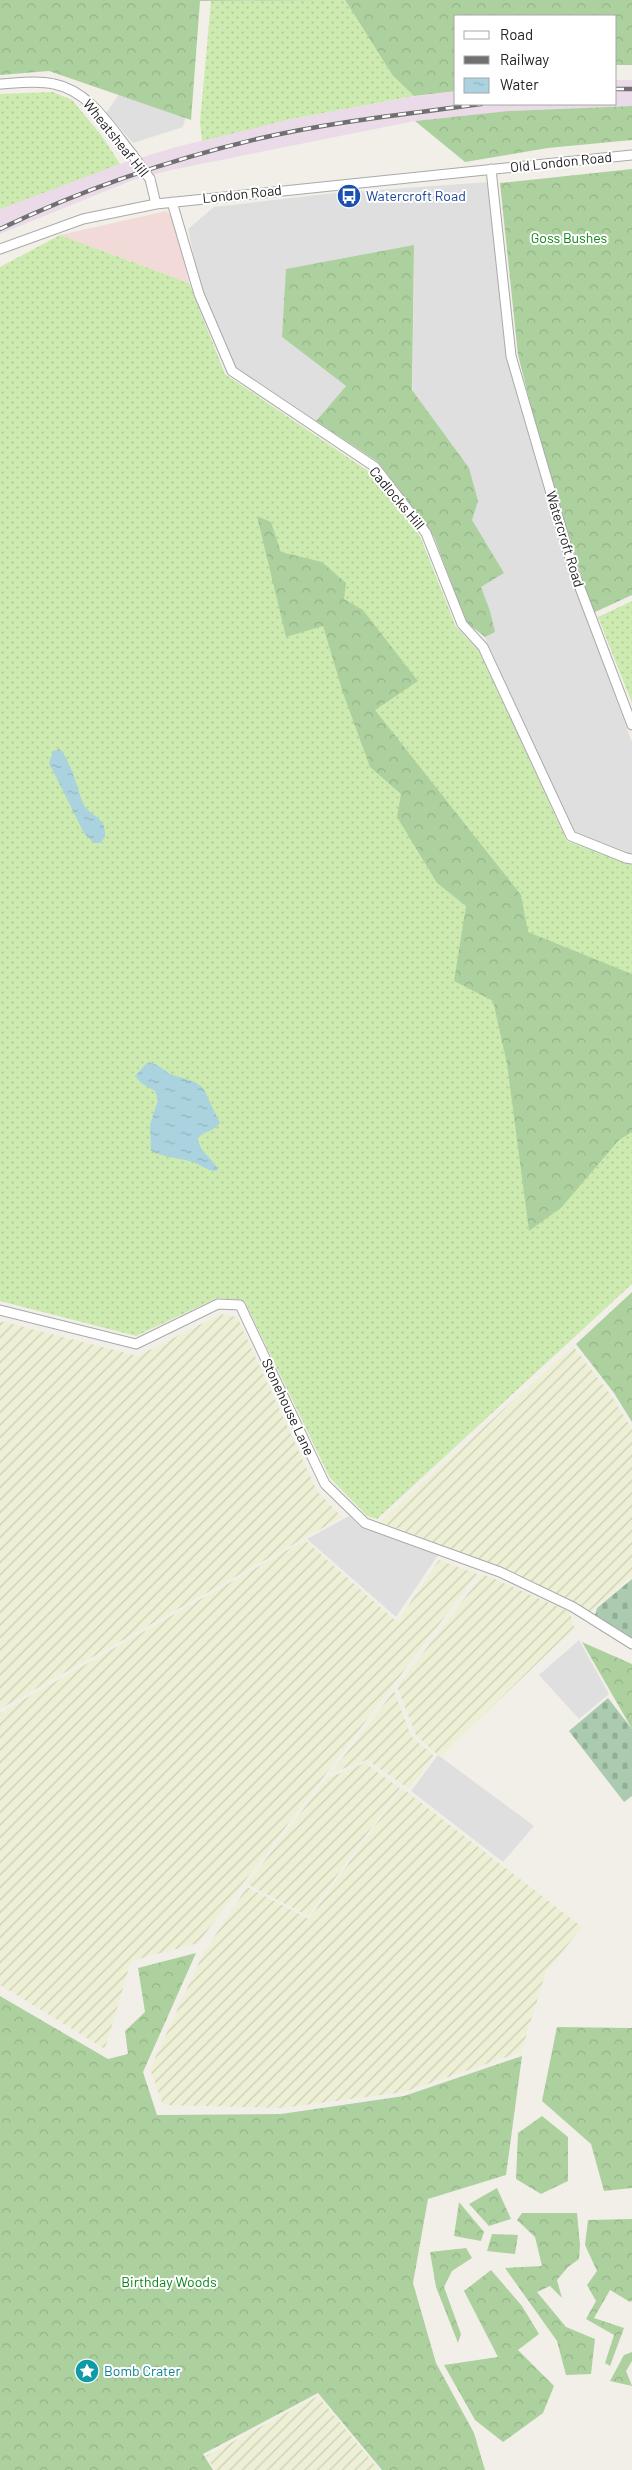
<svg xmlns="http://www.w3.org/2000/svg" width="632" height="2470" font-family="Barlow,sans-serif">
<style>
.residential{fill:#e0dfdf}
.commercial{fill:#f2dad9}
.railway{fill:#ebdbe8}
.farmland{fill:url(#farmland-furrows)}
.grass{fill:url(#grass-dots)}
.forest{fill:url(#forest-crowns)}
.cemetery{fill:url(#cemetery-stones)}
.water{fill:url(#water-ripples)}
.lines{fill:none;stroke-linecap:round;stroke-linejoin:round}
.minor-casing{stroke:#a9a9a9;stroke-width:11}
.minor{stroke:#fff;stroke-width:9}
.rail-casing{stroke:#707070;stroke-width:4.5}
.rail{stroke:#fff;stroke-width:2.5;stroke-dasharray:8;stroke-linecap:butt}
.minor-bridge-casing{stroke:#a9a9a9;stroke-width:11;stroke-linecap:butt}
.minor-bridge{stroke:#fff;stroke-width:9}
.labels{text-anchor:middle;stroke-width:4;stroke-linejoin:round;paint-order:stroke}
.street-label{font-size:14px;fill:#222;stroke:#fff}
.transit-label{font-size:14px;fill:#164399;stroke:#fff;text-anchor:start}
.park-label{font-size:14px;fill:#0c8416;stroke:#fff}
.culture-label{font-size:14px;fill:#0d838f;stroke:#fff;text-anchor:start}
</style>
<defs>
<pattern id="farmland-furrows" width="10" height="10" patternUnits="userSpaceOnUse" patternTransform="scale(1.25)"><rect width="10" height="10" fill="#eef0d5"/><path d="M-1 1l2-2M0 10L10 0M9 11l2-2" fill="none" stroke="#ccceb7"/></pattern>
<pattern id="grass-dots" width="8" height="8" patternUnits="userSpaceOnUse" patternTransform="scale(1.25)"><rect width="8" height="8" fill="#cdebb0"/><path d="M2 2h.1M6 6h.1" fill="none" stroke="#b0c997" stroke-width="1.8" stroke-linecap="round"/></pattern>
<pattern id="forest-crowns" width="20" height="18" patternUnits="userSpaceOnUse" patternTransform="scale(1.25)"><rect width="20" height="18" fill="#add19e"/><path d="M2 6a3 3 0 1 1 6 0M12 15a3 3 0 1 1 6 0" fill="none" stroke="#95b388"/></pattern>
<pattern id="cemetery-stones" width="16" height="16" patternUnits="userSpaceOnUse" patternTransform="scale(1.25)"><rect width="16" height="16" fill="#aacbaf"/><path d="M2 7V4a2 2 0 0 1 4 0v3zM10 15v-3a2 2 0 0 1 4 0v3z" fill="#92ae96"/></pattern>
<pattern id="water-ripples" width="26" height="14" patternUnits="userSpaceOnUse" patternTransform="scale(1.25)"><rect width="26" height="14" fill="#aad3df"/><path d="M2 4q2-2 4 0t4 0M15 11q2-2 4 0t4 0" fill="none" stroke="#92b5bf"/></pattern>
</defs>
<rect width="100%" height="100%" fill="#f2efe9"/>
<path class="residential" d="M122 90 188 108 183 127 133 143 106 113Z
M490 182 507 356 570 575 632 742V855L574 834 487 643 412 443 414 246 282 337 346 386 316 421 235 367 217 336 199 280 188 229 214 207 335 193Z
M349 1516 362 1528 438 1555 396 1617 307 1539Z
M579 1640 609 1694 579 1719 539 1675Z
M438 1755 534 1826 503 1862 411 1791Z"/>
<path class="commercial" d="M166 211 175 219 189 283 60 235Z"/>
<path class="railway" d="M616 80H632V106L508 111 415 121 171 170 133 180 0 234V209L14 202 120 164 176 147 291 119 409 97 456 91V104H616Z"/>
<path class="farmland" d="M221 1314 237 1317 317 1491 342 1517 0 1709V1321L138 1356Z
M573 1346 610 1394 632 1429V1576L589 1613 577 1603 503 1568 380 1522Z
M305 1540 397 1622 439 1560 477 1574 198 1943 131 1961 105 2049 0 1985V1713Z
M483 1574 570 1612 574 1628 440 1757 416 1735 397 1687Z
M394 1691 411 1736 434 1756 409 1789 367 1760 331 1773Z
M365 1763 400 1788 308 1916 247 1884 326 1779Z
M402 1788 582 1927 546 1972 521 2052 404 2092 281 2108 163 2105 150 2069 203 1954 247 1887 309 1919Z
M318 2396 379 2470H215L206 2456Z"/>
<path class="grass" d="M345 0 393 76 414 96 291 119 202 141 200 122 211 1Z
M53 92 72 100 102 136 120 164 0 209V94Z
M60 235 189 283 225 374 371 473 420 536 456 627 479 651 567 841 632 865V1284L377 1519 367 1516 330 1478 244 1300 217 1298 136 1336 0 1301V267Z
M632 601V703L598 617Z"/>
<path class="forest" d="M0 0H632V65H616V16H456V91L414 96 393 76 345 0 200 1 191 120 49 71 0 75Z
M632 106V140L548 148 465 162 415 121 508 111Z
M632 169V595L593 613 542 450 518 355 500 183Z
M414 245 412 390 469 468 478 501 472 520 504 573 481 587 490 611 495 632 485 637 466 622 434 537 378 462 316 421 346 386 282 337 286 269Z
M257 516 271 522 281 552 322 562 346 583 344 599 363 610 418 681 375 710 521 895 528 932 632 974V1132L619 1140 561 1208 529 1231 507 1064 493 1001 454 981 466 906 437 883 397 817 401 794 370 767 343 693 323 626 286 637Z
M632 1292V1422L614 1393 576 1344Z
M582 1642 632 1664V1729Z
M196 1953 143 2072 157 2115 281 2114 404 2096 522 2056 506 2175 428 2199 413 2283 436 2363 474 2433 485 2470H382L318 2393 203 2454 213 2470H0V1996L108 2059 128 2054 125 2031 145 2012 138 1968Z
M557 2027 632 2028V2188L604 2191 591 2144 542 2101Z
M542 2116 568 2137V2181L541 2194 516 2179 518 2133Z
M497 2188 511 2219 489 2226 469 2204Z
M459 2202 484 2232 481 2241 454 2236Z
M522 2213H577L580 2245 579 2259 568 2267 557 2280 562 2298 550 2286 537 2292 566 2327 595 2339 591 2374 566 2375 557 2341 505 2268 542 2266 535 2237 517 2220Z
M632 2219V2301L630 2302 610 2290 594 2318 624 2328 610 2366 605 2363 614 2335 586 2319 596 2301 587 2285 597 2271 585 2245 588 2220Z
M492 2234 518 2235 515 2254 487 2251Z
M466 2248 472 2258 452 2271 444 2287 461 2334 458 2343 436 2287 430 2252Z
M491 2270 522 2306 539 2334 518 2350 554 2386 543 2413 503 2442 475 2420 444 2365 498 2357 464 2291Z
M632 2352V2361L626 2371 632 2386 610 2381 624 2355Z"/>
<path class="cemetery" d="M632 1579V1639L595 1615 597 1608Z
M608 1698 632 1729V1796L624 1802 569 1731Z"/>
<path class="water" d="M60 749C72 764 76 785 83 803 90 819 106 813 105 837L100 843H94L84 833 49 763 53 751Z
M148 1062 157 1065 170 1074 195 1082 203 1088 220 1123C214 1131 205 1131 198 1138 198 1150 212 1158 218 1169L216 1171C206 1171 199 1163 190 1161 176 1158 164 1157 151 1151L150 1125 158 1100 155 1091 141 1083 135 1076Z"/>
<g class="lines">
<g class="minor-casing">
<path id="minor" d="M0 84C17 83 37 80 54 84 90 91 111 128 132 154
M491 169 511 356 574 572 632 725
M150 179 156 204
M172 202 199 294 232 371 375 467 426 533 462 624 483 647 571 836 626 858 632 859
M0 249 83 219 156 204 632 155
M0 1310 136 1344 218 1304 240 1305 325 1484 365 1523 500 1572 573 1607 632 1644"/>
</g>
<use href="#minor" class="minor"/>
<g class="rail-casing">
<path id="rail" d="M616 89H632
M0 229C81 190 169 160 257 139 330 122 406 114 481 104"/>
</g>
<use href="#rail" class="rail"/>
<g class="minor-bridge-casing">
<path id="minor-bridge" d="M132 154 150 179"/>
</g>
<use href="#minor-bridge" class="minor-bridge"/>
</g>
<defs>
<g id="bus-disc" transform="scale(1.25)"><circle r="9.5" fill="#1a4fb4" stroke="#fff"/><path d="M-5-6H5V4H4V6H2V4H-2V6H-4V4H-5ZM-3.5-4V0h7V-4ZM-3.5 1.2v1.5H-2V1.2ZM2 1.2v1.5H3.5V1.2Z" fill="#fff"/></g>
<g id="sight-disc" transform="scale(1.25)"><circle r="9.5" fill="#0f9aa8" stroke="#fff"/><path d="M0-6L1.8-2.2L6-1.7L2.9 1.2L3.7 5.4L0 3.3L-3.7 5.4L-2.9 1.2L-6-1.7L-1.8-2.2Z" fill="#fff"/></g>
</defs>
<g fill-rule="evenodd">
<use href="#bus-disc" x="349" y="196"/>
<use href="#sight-disc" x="87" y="2371"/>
</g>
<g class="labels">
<g class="street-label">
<text transform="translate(116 138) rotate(51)" y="5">Wheatsheaf Hill</text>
<text transform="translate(561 162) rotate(-6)" y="5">Old London Road</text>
<text transform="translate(242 194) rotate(-6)" y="5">London Road</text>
<text transform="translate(397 498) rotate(50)" y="5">Cadlocks Hill</text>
<text transform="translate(565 539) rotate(73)" y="5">Watercroft Road</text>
<text transform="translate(288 1407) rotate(65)" y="5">Stonehouse Lane</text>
</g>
<g class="transit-label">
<text x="366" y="201">Watercroft Road</text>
</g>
<g class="park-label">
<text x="569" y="243">Goss Bushes</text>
<text x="169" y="2287">Birthday Woods</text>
</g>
<g class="culture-label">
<text x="104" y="2376">Bomb Crater</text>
</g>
</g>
<rect x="454" y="15" width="162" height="90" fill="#ffffff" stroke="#a7a7a7"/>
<rect x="464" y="31" width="25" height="8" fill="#ffffff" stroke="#a7a7a7"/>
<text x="500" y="40" font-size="15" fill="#222222">Road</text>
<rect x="464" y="56" width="25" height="8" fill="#707070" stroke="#a7a7a7"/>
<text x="500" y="65" font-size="15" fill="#222222">Railway</text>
<rect x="464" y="78" width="25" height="15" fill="url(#water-ripples)" stroke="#a7a7a7"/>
<text x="500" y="90" font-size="15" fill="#222222">Water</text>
</svg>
